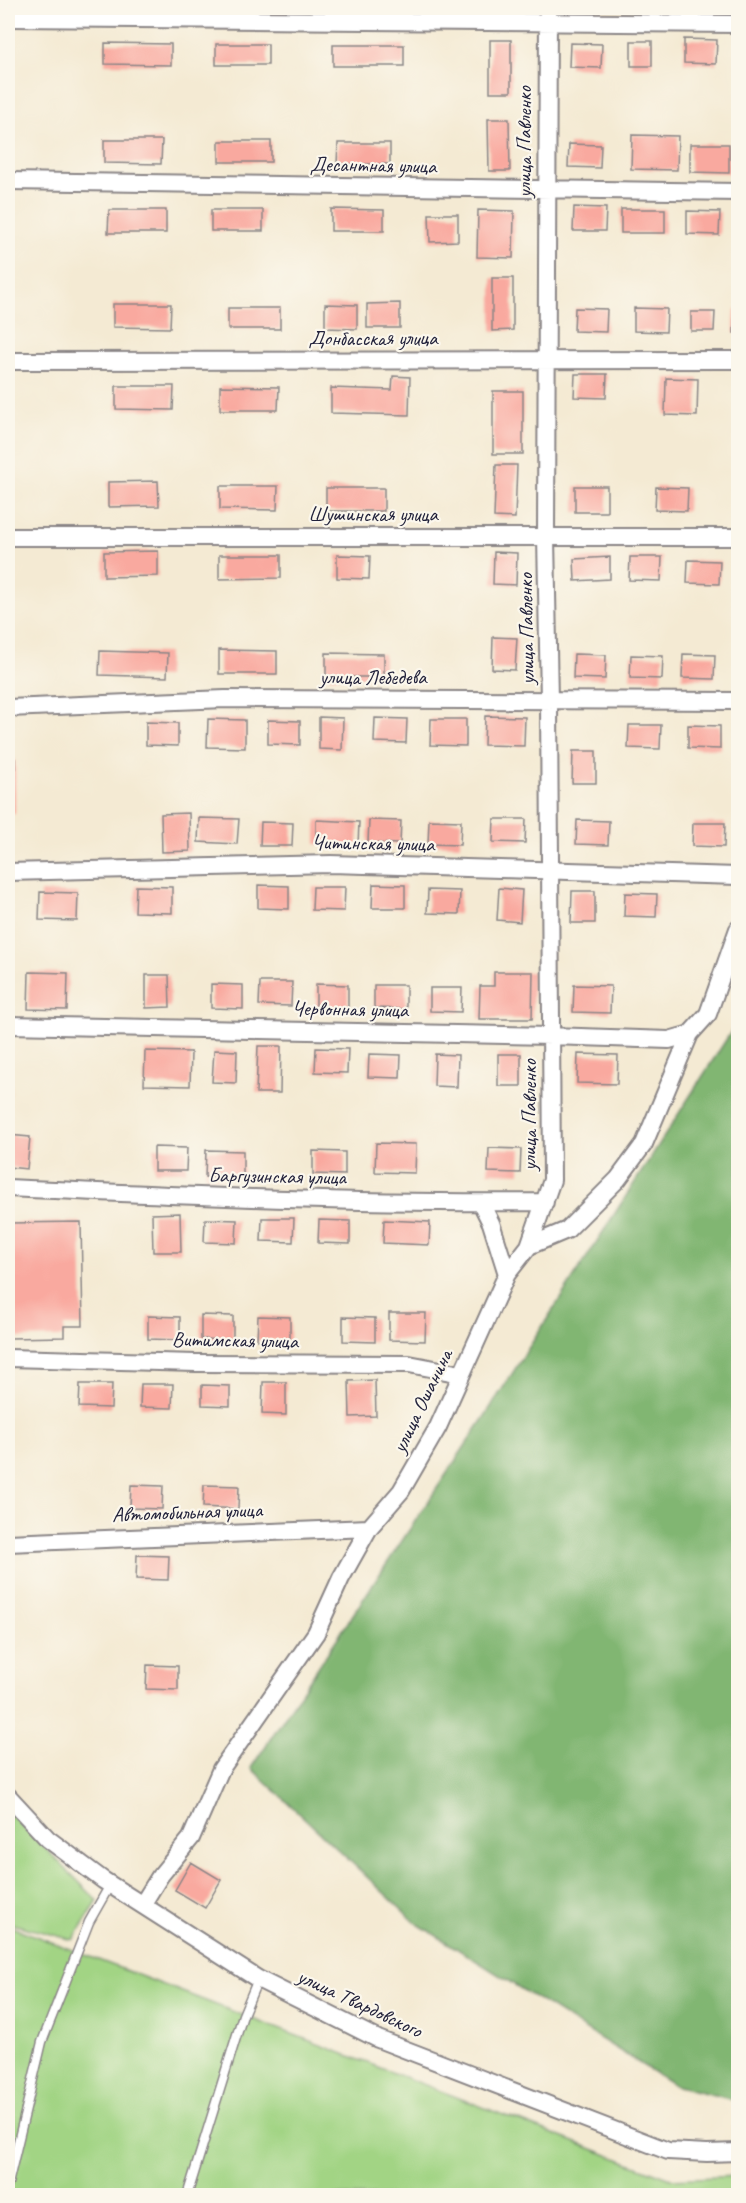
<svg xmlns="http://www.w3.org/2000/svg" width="746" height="2203" font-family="Caveat,sans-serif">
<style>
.green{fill:#a2d484;stroke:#627b60;stroke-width:1.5}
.forest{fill:#81b672;stroke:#526c56;stroke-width:1.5}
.building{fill:#f9a99f}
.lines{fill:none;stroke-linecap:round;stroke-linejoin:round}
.lane-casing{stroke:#8b8687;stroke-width:11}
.street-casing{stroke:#8b8687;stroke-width:20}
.lane{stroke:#fff;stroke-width:8}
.street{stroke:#fff;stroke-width:16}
.labels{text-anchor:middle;stroke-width:4.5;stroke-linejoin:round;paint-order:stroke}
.street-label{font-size:21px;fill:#22223b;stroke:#fbf7ec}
</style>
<rect width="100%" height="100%" fill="#fbf7ec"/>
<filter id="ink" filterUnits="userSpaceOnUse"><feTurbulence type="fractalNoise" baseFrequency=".0167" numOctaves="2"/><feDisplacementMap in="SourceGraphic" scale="12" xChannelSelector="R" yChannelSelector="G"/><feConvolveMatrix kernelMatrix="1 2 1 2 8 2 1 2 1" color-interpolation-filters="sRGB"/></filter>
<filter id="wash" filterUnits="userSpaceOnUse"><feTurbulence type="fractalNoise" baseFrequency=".008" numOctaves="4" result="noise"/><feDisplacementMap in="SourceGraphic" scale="24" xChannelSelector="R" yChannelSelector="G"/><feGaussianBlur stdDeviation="1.35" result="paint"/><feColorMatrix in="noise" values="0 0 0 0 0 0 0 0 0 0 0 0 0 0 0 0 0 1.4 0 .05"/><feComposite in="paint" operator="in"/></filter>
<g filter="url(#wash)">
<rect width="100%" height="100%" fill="#f4ead3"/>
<path class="green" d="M8 1811 98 1901 73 1940 8 1923Z
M12 1927 671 2179 738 2176V2196H8V1940Z"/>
<path class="forest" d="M738 1021V2101L674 2085 416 1923 251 1768 485 1416Z"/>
<g id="blocks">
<path class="building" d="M684 39 717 40 716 64 684 63Z
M490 40H511V92H490Z
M631 41H652V66H631Z
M105 43 171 44V65L105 64Z
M570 43 602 44 601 68 569 67Z
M216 44H268V65H216Z
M333 45H404V66H333Z
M488 119H509L510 171H489Z
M632 135 678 136 677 170 631 169Z
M104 140H162L161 164 104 163Z
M219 141H271V162H219Z
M338 143H390V164H337Z
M569 144 601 145 600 168 568 167Z
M690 144H729V173L690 172Z
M574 207 606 208 605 231H573Z
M331 209 384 210V231H331Z
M621 209H665V233H621Z
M109 210H166V233H108Z
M211 210H263V231H211Z
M478 210 514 211 513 258 477 257Z
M687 211 720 212 719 235 687 234Z
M734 212H738V244H734Z
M429 214H458V241L430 242Z
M492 278H513V330L492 331Z
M400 303V328H367V304Z
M113 304H171L170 328 113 327Z
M325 304 357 305V329L325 328Z
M228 308H280V329H228Z
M575 308 607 309 606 332 574 331Z
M634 308 667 309 666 332 634 331Z
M735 309H738V333H734Z
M691 312H715L714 331H691Z
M575 374H607L606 398 574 397Z
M393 376 410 377 409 415 331 413V388L392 390Z
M736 377H738V400H735Z
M666 378 698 379 697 416 665 415Z
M116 386H174L173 410 116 409Z
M220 386 279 387 278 410H220Z
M493 391H523V454H493Z
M496 465H517L515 518 494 517Z
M158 481 159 506 108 507V482Z
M220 486H278L277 510 220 509Z
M575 486H607V512H575Z
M656 487 688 488 687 511 655 510Z
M326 488H384V511H326Z
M158 551V576L104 577V552Z
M494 552 517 553 516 585 493 584Z
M219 555H281V578L219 579Z
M337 555 370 556 369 579 337 578Z
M610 557V579L575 581 574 559Z
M630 557H662L661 581 629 580Z
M688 560 720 561 719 584 687 583Z
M736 561H738V584H735Z
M493 637 517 638 515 670 492 669Z
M219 650 277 651V674H219Z
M100 651 168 653 167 677 99 675Z
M326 653 384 654V677H326Z
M574 654 606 655 605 679 573 678Z
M683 654 715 655 714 679 682 678Z
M631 655 663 656 662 679 630 678Z
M485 716 525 717 524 746 484 745Z
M319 717 343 718 342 750 319 749Z
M375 718 407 719 406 743 374 742Z
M208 719 245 720V748L207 747Z
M431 719H466V746L430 745Z
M268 720 300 721V745L268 744Z
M146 722 178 723V746L146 745Z
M629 725H661L660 749 628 748Z
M688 725 720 726V749L688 748Z
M573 751H596V783H572Z
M8 759H15V813H8Z
M189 813 190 851 162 852 161 814Z
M199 818 239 819 237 844 198 842Z
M494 819H526L525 843 493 842Z
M316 820 359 822 358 845 316 844Z
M369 820 401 821 400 844 368 843Z
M429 820 461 821 460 845 428 844Z
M577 820 609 821 608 845 576 844Z
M261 822 293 823 292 846H260Z
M693 823H725L724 847 692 846Z
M373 884 405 885V908H372Z
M258 885 289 886V909L258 908Z
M136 886 172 887V913L135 912Z
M313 887H345L344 911 312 910Z
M499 888 522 890 520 922 497 920Z
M428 890 460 891 459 914 427 913Z
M572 891H595V923H571Z
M40 892 78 893 77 921 39 920Z
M625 893 657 894 656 917 624 916Z
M29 972 68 973 67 1010 28 1009Z
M494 972H533L532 1019H479L480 986H494Z
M146 975H169L170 1007 146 1008Z
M260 982H292L291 1006 259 1005Z
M211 984 243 985V1009L211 1008Z
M316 984 348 985V1008L316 1007Z
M374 985H406V1009L374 1008Z
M574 985 611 986 610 1013 573 1012Z
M430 988H462L461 1012 430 1011Z
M8 1039H10L11 1094H8Z
M258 1046H281L280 1093H256Z
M316 1048 348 1049 347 1073 315 1072Z
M214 1050 237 1051 236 1083 212 1082Z
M145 1051 191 1052 190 1086 144 1085Z
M369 1054 401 1055 400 1078 368 1077Z
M435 1054 458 1055 457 1087 434 1086Z
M498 1054H521V1086H498Z
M578 1054 618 1055 617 1084 577 1083Z
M8 1135 30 1137 27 1169 8 1167Z
M376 1143 416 1144 415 1173 375 1172Z
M154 1147 187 1148 186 1171H154Z
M489 1148 521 1149 520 1173 488 1172Z
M206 1150 243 1151V1179L205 1177Z
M313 1151 345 1152V1175L313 1174Z
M180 1213 181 1252H153L152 1214Z
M262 1218H294L293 1242 261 1241Z
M205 1219 237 1220 236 1243 204 1242Z
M319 1220 350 1221V1244L318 1243Z
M384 1220 430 1222 429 1245 383 1243Z
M81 1222 83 1326H64V1337L10 1338 9 1223Z
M389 1313H426L425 1341 389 1340Z
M201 1315 233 1316V1340L201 1339Z
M148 1316 180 1317V1340L148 1339Z
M258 1316 290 1317V1340H257Z
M343 1317 375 1318V1342L343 1341Z
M375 1380 376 1416 350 1417 349 1381Z
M263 1382H286V1415L262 1414Z
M80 1384H112L111 1408 79 1407Z
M141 1384H173L172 1408 140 1407Z
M202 1385 230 1386V1406L202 1405Z
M131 1485 163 1486 162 1509 130 1508Z
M204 1485 239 1486 238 1509 203 1507Z
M137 1555 169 1556 168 1580 136 1579Z
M147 1665 178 1666V1690L146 1689Z
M191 1862 221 1880 205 1908 175 1890Z"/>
</g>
</g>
<g filter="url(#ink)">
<use href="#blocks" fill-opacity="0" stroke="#8b8687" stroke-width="1.5"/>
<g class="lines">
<g class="lane-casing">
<path id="lane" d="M8 2184 42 2042 89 1922 110 1885
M187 2196 243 2015 258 1979"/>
</g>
<g class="street-casing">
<path id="street" d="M8 18 738 24
M8 181 738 192
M8 361 738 360
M8 537H738
M8 708 225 699 738 701
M8 872 331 864 738 876
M8 1025 551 1036 669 1040 690 1034
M8 1188C186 1196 366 1204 545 1202
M481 1203 491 1223 507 1274
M529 1246 552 1180 549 701 546 536 548 8
M8 1358 196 1363 409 1364 461 1374
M8 1543 369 1528
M8 1796 48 1839 103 1880 258 1979 378 2039 668 2151 707 2153 738 2152
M142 1905 160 1876 191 1838 221 1769 316 1633 341 1578 369 1528 401 1491 438 1427 507 1274 529 1246 567 1230 618 1179 644 1144 690 1034 708 1014 738 929"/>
</g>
<use href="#lane" class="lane"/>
<use href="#street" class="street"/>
</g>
</g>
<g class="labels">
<g class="street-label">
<text transform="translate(524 142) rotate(-90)" y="7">улица Павленко</text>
<text transform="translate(373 165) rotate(1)" y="7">Десантная улица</text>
<text x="373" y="345">Донбасская улица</text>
<text x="373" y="521">Шушинская улица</text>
<text transform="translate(526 629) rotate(-91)" y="7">улица Павленко</text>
<text x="373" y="684">улица Лебедева</text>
<text transform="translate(373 843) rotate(1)" y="7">Читинская улица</text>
<text transform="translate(350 1009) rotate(1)" y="7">Червонная улица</text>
<text transform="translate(529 1115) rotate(-90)" y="7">улица Павленко</text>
<text transform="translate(277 1176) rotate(1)" y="7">Баргузинская улица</text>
<text transform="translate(235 1340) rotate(1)" y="7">Витимская улица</text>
<text transform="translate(422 1401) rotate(-64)" y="7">улица Ошанина</text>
<text transform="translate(187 1512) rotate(-2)" y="7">Автомобильная улица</text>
<text transform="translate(360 2003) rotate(25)" y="7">улица Твардовского</text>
</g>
</g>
<rect width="746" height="2203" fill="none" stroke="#fbf7ec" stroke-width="30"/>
</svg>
